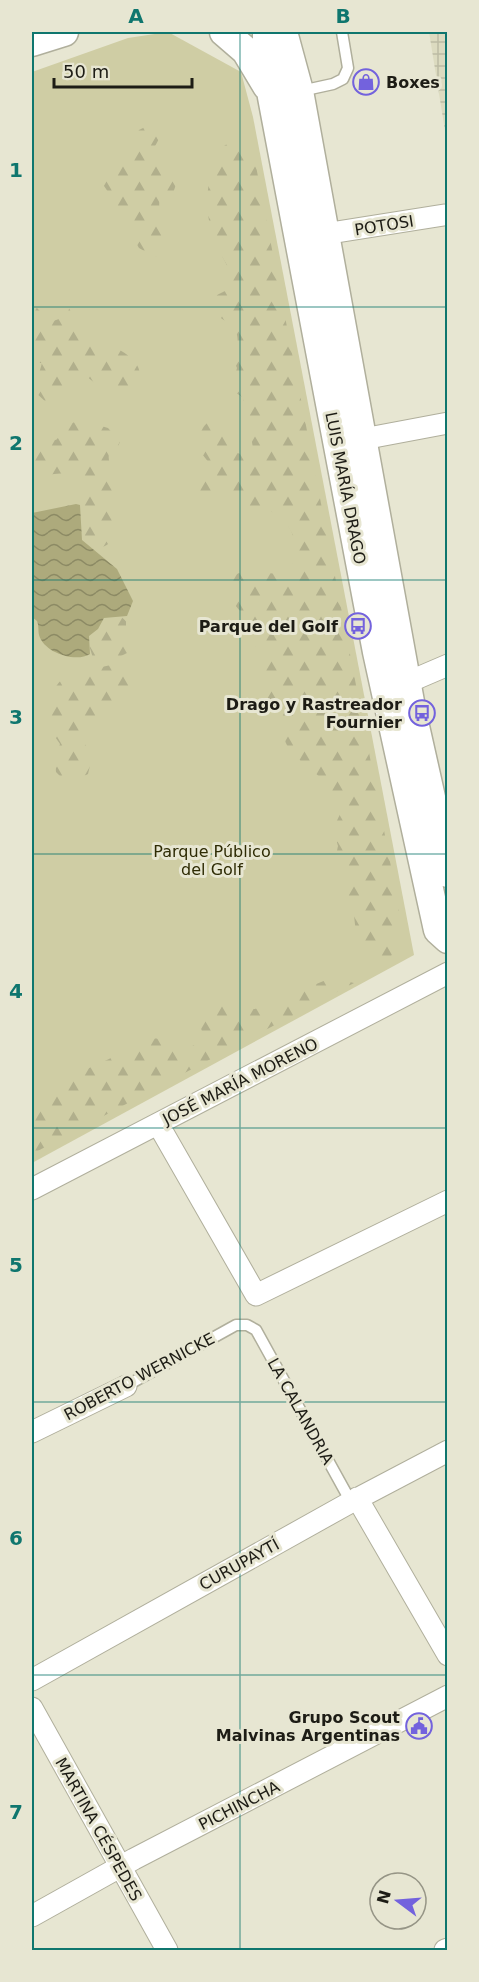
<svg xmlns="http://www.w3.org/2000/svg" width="479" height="1982" font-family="'DejaVu Sans',sans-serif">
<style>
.industrial{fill:url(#industrial-grid)}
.green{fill:#cfcda4}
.forest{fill:url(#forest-firs)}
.water{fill:url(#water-waves)}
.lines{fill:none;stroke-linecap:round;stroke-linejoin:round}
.lane-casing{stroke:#b0af9c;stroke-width:13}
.street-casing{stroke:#b0af9c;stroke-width:23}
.secondary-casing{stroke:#b0af9c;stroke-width:31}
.lane{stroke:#fff;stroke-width:10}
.street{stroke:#fff;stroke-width:21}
.secondary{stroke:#fff;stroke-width:28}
.grid{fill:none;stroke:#0f766e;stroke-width:1.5;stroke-opacity:0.55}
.labels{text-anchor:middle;stroke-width:6;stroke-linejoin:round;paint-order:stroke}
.poi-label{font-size:16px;font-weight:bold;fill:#1d1c15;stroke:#e7e6d2;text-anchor:end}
.street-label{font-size:16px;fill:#1d1c15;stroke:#e7e6d2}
.park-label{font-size:16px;fill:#2e2b04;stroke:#e7e6d2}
.neatline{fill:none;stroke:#0f766e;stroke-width:2}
.grid-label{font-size:20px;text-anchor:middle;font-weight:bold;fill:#0f766e}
</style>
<defs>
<pattern id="industrial-grid" width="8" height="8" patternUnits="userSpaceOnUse" patternTransform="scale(1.5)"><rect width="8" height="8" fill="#dcdbc0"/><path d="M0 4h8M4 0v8" fill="none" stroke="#bcbba4"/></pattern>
<pattern id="forest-firs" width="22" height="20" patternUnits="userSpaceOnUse" patternTransform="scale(1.5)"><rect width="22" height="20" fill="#cfcda4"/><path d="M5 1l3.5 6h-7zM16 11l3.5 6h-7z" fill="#b1af8c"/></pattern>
<pattern id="water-waves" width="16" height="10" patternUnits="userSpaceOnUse" patternTransform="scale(1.5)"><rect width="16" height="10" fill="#adaa7c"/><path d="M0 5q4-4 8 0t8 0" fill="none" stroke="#8c8a64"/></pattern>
</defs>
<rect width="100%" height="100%" fill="#e7e6d2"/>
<path class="industrial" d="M429 32H447V143Z"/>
<path class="green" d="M168 32 241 72 253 117 414 955 32 1163V72L128 38Z"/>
<path class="forest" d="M147 126 159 133 160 137 154 148 159 160 175 168 179 176 173 193 160 198C156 216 168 216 169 229 170 239 165 253 155 257L139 248 132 236 131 226 100 180 109 165 127 150 139 130Z
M235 143 245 150 255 161 398 903C401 926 401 940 389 960L366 949 356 934 354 915 348 903 347 880 335 860 338 846 333 829 342 810C330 777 311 774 291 751 281 740 285 728 278 716 273 707 264 700 262 688 262 678 265 669 266 660L250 639 248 621 231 600 230 583 235 575 243 571 280 574 295 568C288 557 295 548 293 536 291 525 274 510 263 509 254 509 249 515 240 510 231 506 229 497 218 494L210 499 200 496 199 487 210 464 198 449C199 432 203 420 221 417 229 428 226 440 231 452L248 455 253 448 250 431 240 415 244 398 236 393 232 386 237 368 230 351 237 345C241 326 225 322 212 312L210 303 215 296 231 288C233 270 224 262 217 246 202 212 204 176 225 145Z
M32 306 37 308 50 322 59 319 60 309 69 308 77 325 86 329 94 344C112 341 155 365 134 385 130 389 122 391 117 394L100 387 86 376 58 397 56 401 47 403 34 391 42 363H32Z
M81 420 108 428 120 442 116 450 109 454C107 464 115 471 118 480 121 488 115 496 116 504 117 526 121 548 90 549 82 542 78 513 80 503 83 495 86 495 84 485 64 466 55 476 32 477V427L39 435 56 440 72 423Z
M119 615 126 621V634L132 641 127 653 119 657 112 652 101 659 93 658 89 645 90 634 100 626 104 618Z
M111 665 129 671 133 679 132 683 116 697 111 714 90 719 93 732 81 737 92 757 88 774 74 781H65L56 772 55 758 60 744 45 722C45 706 56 676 73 673L85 678 97 668Z
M332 978 354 983 32 1154V1102C48 1098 57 1086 71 1078 83 1070 96 1065 109 1059 130 1048 152 1026 175 1048 189 1049 197 1047 203 1034L197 1017C213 997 233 1010 254 1009 270 1008 312 984 332 978Z"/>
<path class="water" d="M76 504 80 505 82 540 117 569 133 601 127 616 104 618 98 629 89 636 90 654C76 663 44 653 39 635 38 630 39 626 37 621L32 617V513Z"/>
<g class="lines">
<g class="lane-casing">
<path id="lane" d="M301 91 333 84 343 79 348 68 342 32
M126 1386 236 1325H247L256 1330 351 1502"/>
</g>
<g class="street-casing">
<path id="street" d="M324 234 444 215
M363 439 448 423
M406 683 448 665
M158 1124 256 1295 448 1201
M32 1189 448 973
M32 1432 126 1386
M357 1498 448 1655
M32 1680 351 1502 448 1451
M32 1708 167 1950
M32 1916 134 1859 448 1696
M445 1950 448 1949"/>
</g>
<g class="secondary-casing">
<path id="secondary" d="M224 32 246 51 267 86
M267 32V62L272 97 377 652 438 930 448 939
M283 32 299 91 412 713 448 873
M32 42 64 32"/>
</g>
<use href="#lane" class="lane"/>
<use href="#street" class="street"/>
<use href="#secondary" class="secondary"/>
</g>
<path class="grid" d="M240 32V1950M32 307H448M32 580H448M32 854H448M32 1128H448M32 1402H448M32 1675H448"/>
<defs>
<g id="shop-ring" transform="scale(1.35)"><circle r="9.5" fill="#e7e6d2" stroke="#7362dd" stroke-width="1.5"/><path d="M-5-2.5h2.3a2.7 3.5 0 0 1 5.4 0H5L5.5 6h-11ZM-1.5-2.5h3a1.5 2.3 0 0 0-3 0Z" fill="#7362dd"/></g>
<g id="bus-ring" transform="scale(1.35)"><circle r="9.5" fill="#e7e6d2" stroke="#7362dd" stroke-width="1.5"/><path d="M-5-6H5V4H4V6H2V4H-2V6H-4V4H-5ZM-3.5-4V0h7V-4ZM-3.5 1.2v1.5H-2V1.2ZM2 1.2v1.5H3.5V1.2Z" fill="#7362dd"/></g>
<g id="civic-ring" transform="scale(1.35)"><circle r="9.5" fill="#e7e6d2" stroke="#7362dd" stroke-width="1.5"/><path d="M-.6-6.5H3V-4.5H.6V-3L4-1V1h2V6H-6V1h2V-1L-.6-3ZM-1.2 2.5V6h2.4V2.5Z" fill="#7362dd"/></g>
</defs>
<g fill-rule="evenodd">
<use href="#shop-ring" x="366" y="82"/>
<use href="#bus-ring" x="358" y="626"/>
<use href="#bus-ring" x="422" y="713"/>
<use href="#civic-ring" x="419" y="1726"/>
</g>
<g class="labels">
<g class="poi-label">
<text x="386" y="88" text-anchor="start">Boxes</text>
<text x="338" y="632">Parque del Golf</text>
<text x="402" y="710">Drago y Rastreador<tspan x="402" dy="18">Fournier</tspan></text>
<text x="400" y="1723">Grupo Scout<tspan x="400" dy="18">Malvinas Argentinas</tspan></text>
</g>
<g class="street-label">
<text transform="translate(384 225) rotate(-9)" y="6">POTOSI</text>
<text transform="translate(346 488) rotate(79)" y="6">LUIS MARÍA DRAGO</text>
<text transform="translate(240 1081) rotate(-27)" y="6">JOSÉ MARÍA MORENO</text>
<text transform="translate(139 1376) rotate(-28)" y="6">ROBERTO WERNICKE</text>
<text transform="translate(301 1411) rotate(61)" y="6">LA CALANDRIA</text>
<text transform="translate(239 1564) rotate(-29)" y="6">CURUPAYTÍ</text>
<text transform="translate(239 1805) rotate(-27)" y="6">PICHINCHA</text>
<text transform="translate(99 1829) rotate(61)" y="6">MARTINA CÉSPEDES</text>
</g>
<g class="park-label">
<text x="212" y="857">Parque Público<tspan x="212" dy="18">del Golf</tspan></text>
</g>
</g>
<rect width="479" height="1982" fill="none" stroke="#e7e6d2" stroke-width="66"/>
<g transform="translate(398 1901) rotate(286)"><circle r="28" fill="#e7e6d2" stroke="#969586" stroke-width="1.5"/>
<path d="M0-4.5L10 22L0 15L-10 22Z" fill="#7362dd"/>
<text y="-9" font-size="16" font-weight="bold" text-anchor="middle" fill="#1d1c15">N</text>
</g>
<path d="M54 78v9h138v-9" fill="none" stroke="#1d1c15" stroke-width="3"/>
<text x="63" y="78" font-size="18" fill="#1d1c15" stroke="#e7e6d2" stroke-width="4.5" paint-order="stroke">50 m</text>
<rect x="33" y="33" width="413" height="1916" class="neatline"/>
<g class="grid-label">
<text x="136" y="23">A</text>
<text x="343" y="23">B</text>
<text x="16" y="177">1</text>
<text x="16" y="450">2</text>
<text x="16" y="724">3</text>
<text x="16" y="998">4</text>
<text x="16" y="1272">5</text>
<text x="16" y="1545">6</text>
<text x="16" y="1819">7</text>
</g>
</svg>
